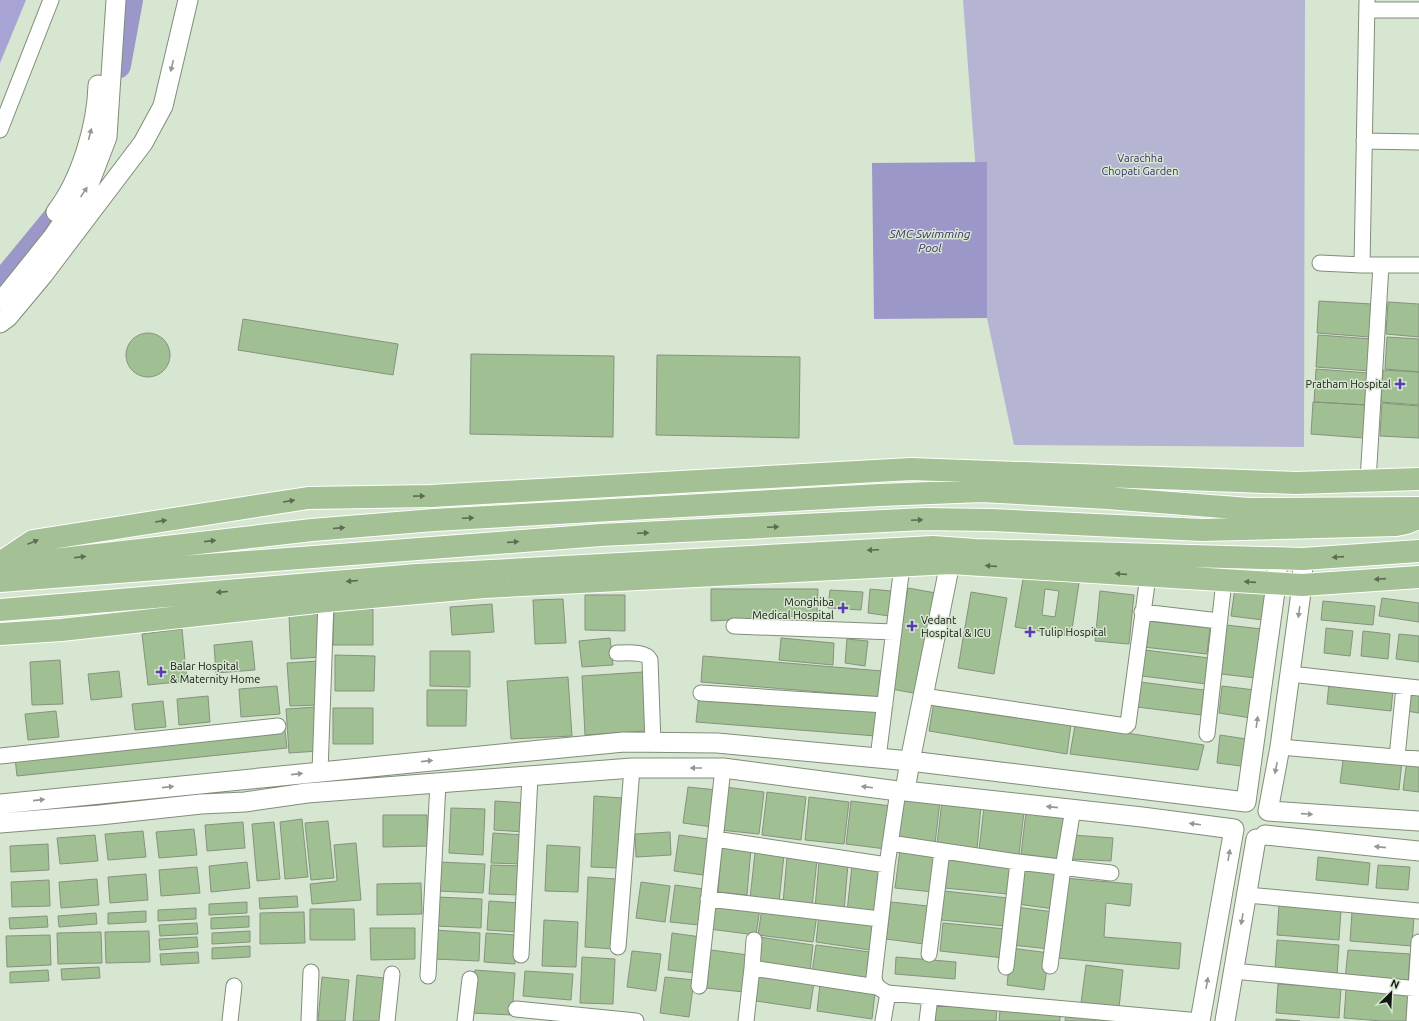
<svg xmlns="http://www.w3.org/2000/svg" width="1419" height="1021" font-family="Ubuntu,sans-serif">
<style>
.green{fill:#b6b4d3}
.forest{fill:#a8a3d5}
.water{fill:#9b97c8}
.lines{fill:none;stroke-linecap:round;stroke-linejoin:round}
.river{stroke:#9b97c8;stroke-width:28}
.building{fill:#a0bf92;stroke:#85937e;fill-rule:evenodd}
.minor-casing{stroke:#808e79;stroke-width:17}
.tertiary-casing{stroke:#808e79;stroke-width:21}
.primary-casing{stroke:#fff;stroke-width:24}
.minor{stroke:#fff;stroke-width:15}
.tertiary{stroke:#fff;stroke-width:19}
.primary{stroke:#a3c194;stroke-width:22}
.oneway{fill:#959794}
.oneway2{fill:#5b6c52}
.poi-dot{fill:#593bb3;stroke:#d7e6d0;stroke-width:1.5}
.labels{text-anchor:middle;stroke-width:3;stroke-linejoin:round;paint-order:stroke}
.park-label{font-size:11px;fill:#392e6a;stroke:#d7e6d0}
.poi-label{font-size:11px;fill:#131811;stroke:#d7e6d0;text-anchor:start}
.water-label{font-size:12px;font-style:italic;fill:#3b306c;stroke:#d7e6d0}
</style>
<rect width="100%" height="100%" fill="#d7e6d0"/>
<path class="green" d="M963 0H1305L1304 447 1014 445 987 318Z"/>
<path class="forest" d="M0 0H26L0 63Z"/>
<path class="water" d="M987 162V318L874 319 872 163Z"/>
<g class="lines">
<path class="river" d="M117 65 129 0
M0 282 10 275 60 214"/>
</g>
<path class="building" d="M1319 301 1372 304 1370 337 1317 333Z
M1388 302 1419 304V337L1386 334Z
M243 319 398 344 393 375 238 350Z
M126 355a22 22 0 1 1 44 0a22 22 0 1 1-44 0Z
M1318 335 1372 339 1370 371 1316 367Z
M1387 337 1419 339V372L1385 369Z
M471 354 614 356 613 437 470 434Z
M657 355 800 357 799 438 656 435Z
M1316 369 1369 373 1367 405 1314 402Z
M1383 370 1419 372V405L1381 402Z
M1313 402 1367 405 1364 438 1311 434Z
M1382 403 1419 406V438L1380 436Z
M1023 579 1079 583 1071 636 1015 627ZM1045 589 1059 591 1055 617 1042 615Z
M908 588 936 593 919 694 891 689Z
M1235 588 1267 592 1263 620 1231 616Z
M711 589H818L817 615 711 621Z
M870 589 891 591 889 616 868 613Z
M830 590 863 592 861 610 828 608Z
M1100 591 1134 595 1129 644 1095 641Z
M971 592 1007 598 994 674 958 668Z
M585 595H625V631L585 630Z
M1382 598 1419 603V622L1379 616Z
M563 599 566 643 535 644 533 600Z
M1323 601 1375 606 1373 625 1321 620Z
M492 604 494 632 452 635 450 607Z
M334 609H373V645H333Z
M319 614 321 657 291 659 289 615Z
M1146 621 1210 628 1207 654 1143 647Z
M1226 625 1262 629 1256 678 1221 674Z
M1326 628 1353 631 1350 656 1324 653Z
M182 629 187 681 148 685 142 634Z
M1363 631 1390 634 1388 659 1361 656Z
M1399 634 1419 636V662L1396 659Z
M610 638 613 665 582 667 579 641Z
M781 638 834 643 833 665 779 660Z
M847 639 868 641 865 666 845 663Z
M252 641 255 670 216 673 214 645Z
M1145 650 1209 658 1206 684 1142 676Z
M430 651H470V687L430 686Z
M335 655 375 656 374 691H335Z
M703 656 882 671 881 697 701 682Z
M60 660 63 704 32 705 30 662Z
M318 661 320 705 290 706 287 663Z
M119 671 122 697 91 700 88 674Z
M643 672 646 731 585 735 582 676Z
M568 677 572 736 511 739 507 681Z
M1140 682 1204 690 1201 715 1137 707Z
M1329 682 1393 690 1391 711 1327 704Z
M277 686 280 714 241 717 239 689Z
M1222 686 1255 690 1251 718 1219 713Z
M427 690H467L466 726H427Z
M1408 690 1419 692V713L1406 711Z
M699 695 878 710 876 736 696 722Z
M208 696 210 722 179 725 177 699Z
M163 701 166 727 135 730 132 704Z
M934 702 1071 724 1067 754 929 731Z
M316 707 319 751 289 753 286 709Z
M333 708H373V744H333Z
M56 711 59 737 28 740 25 714Z
M1075 725 1204 745 1198 770 1070 754Z
M285 730 287 748 17 776 15 758Z
M1220 735 1253 740 1249 767 1217 763Z
M1344 753 1402 761 1399 790 1340 783Z
M1407 760 1419 762V792L1403 790Z
M688 787 717 790 712 827 683 823Z
M725 787 764 792 759 834 720 830Z
M767 792 806 797 801 840 762 835Z
M594 796 622 798 619 868 591 867Z
M809 797 849 802 844 844 805 840Z
M900 797 940 801 935 844 895 840Z
M495 801 526 803 525 832 494 830Z
M851 801 891 806 886 849 846 844Z
M942 801 981 806 977 849 937 844Z
M984 807 1024 812 1019 854 979 850Z
M451 808 485 809 483 855 449 853Z
M1026 812 1065 816 1060 859 1021 854Z
M383 815H427L428 846 383 847Z
M302 819 308 877 285 879 280 822Z
M328 821 334 878 311 880 305 823Z
M243 822 245 848 207 851 205 825Z
M274 822 280 879 257 881 252 824Z
M194 829 197 855 159 858 156 832Z
M143 831 146 857 108 860 105 834Z
M670 832 671 855 636 857 635 834Z
M493 833 524 835 523 864 491 863Z
M95 835 98 861 60 864 57 838Z
M679 835 708 839 703 875 674 871Z
M1073 835 1113 838 1111 861 1071 859Z
M356 843 361 900 312 904 310 884 337 881 334 845Z
M48 844 49 870 11 872 10 846Z
M547 845 580 847 578 892 545 891Z
M722 845 751 848 747 895 718 892Z
M900 850 937 855 933 892 895 888Z
M755 852 784 855 779 902 750 899Z
M787 857 817 860 812 907 783 903Z
M1318 857 1370 863 1368 885 1316 880Z
M947 860 1011 866 1008 894 944 888Z
M819 861 848 864 844 911 815 908Z
M247 862 250 888 211 892 209 866Z
M439 862 485 864 483 893 438 891Z
M491 865 522 866 520 895 489 894Z
M852 865 881 868 876 915 847 912Z
M1378 865 1410 867 1408 890 1376 888Z
M197 867 200 893 161 896 159 870Z
M1021 867 1059 872 1054 909 1017 904Z
M146 874 148 900 110 903 108 877Z
M588 877 616 879 613 949 585 947Z
M1064 878 1132 884 1130 906 1106 903 1104 937 1181 943 1179 969 1057 958Z
M97 879 99 905 61 908 59 882Z
M49 880 50 906 12 907 11 882Z
M641 882 670 886 665 922 636 918Z
M421 883 422 914 377 915V884Z
M675 885 704 889 699 925 670 922Z
M944 891 1008 898 1005 926 941 920Z
M297 896 298 907 260 909 259 898Z
M437 897 482 899 481 928 435 926Z
M489 901 520 903 518 932 487 930Z
M247 902V913L209 915V904Z
M891 902 928 906 924 944 886 939Z
M713 903 760 908 756 935 709 929Z
M1279 905 1341 910 1339 940 1277 935Z
M1016 907 1054 912 1049 949 1012 945Z
M196 908V919L158 921V910Z
M762 908 817 915 813 942 758 935Z
M310 909H354L355 940H310Z
M146 911V922L108 924V913Z
M304 912 305 943 260 944V913Z
M1352 912 1414 916 1412 946 1350 941Z
M96 913 97 924 59 927 58 916Z
M819 915 874 923 870 950 816 942Z
M47 916 48 927 10 929 9 918Z
M249 916V927L211 929V918Z
M544 920 578 922 576 967 542 966Z
M197 923 198 934 160 936 159 925Z
M943 923 1006 929 1004 958 940 951Z
M370 928H415V959L371 960Z
M435 930 480 933 479 961 434 959Z
M149 931 150 962 106 963 105 932Z
M250 931V942L212 944V933Z
M101 932 102 963 58 964 57 933Z
M486 933 516 935 515 964 484 962Z
M672 933 701 937 697 973 668 970Z
M50 935 51 965 7 967 6 936Z
M197 937 198 947 160 950 159 939Z
M759 937 813 945 810 971 755 964Z
M1277 940 1339 945 1337 975 1275 970Z
M816 945 870 952 866 980 812 972Z
M250 946V957L212 959V948Z
M1011 948 1049 953 1044 990 1007 985Z
M711 950 748 955 744 992 706 988Z
M1348 950 1410 954 1408 984 1345 979Z
M632 951 661 954 656 991 627 987Z
M198 952 199 963 161 965 160 954Z
M582 957 615 959 613 1004 580 1003Z
M896 957 956 962 955 979 895 974Z
M1086 965 1123 970 1119 1008 1081 1003Z
M99 967 100 978 62 980 61 969Z
M48 970 49 981 10 983V972Z
M475 970 515 973 512 1015 472 1013Z
M525 971 573 974 571 1000 523 996Z
M759 974 814 982 810 1009 756 1001Z
M357 975 384 978 380 1021H353Z
M322 977 349 980 345 1021H318Z
M665 977 694 980 689 1017 660 1013Z
M820 984 875 992 872 1019 817 1011Z
M1278 984 1341 988 1339 1018 1276 1013Z
M1346 989 1408 993 1406 1021H1382L1344 1018Z
M935 1005 997 1010 996 1021H933Z
M1000 1010 1060 1015V1021H999Z
M1066 1013 1128 1021H1065Z
M1276 1019 1300 1021H1276Z"/>
<g class="lines">
<g class="minor-casing">
<path id="minor" d="M1367 10H1419
M0 130 51 0
M1364 141 1419 142
M1320 263 1362 265H1419
M1362 265 1367 0
M1368 481 1381 265
M1142 612 1219 621
M734 626 894 632
M617 653C626 653 646 651 650 660L653 743
M1290 674 1419 688
M701 693 885 705
M923 696 1126 726 1128 724 1148 576
M1207 734 1224 581
M1280 747 1419 759
M0 756 278 726
M1397 757 1404 687
M878 758 902 566
M320 772 326 601
M898 791 887 865 874 977C875 986 879 989 888 993L1200 1021
M715 839 887 865
M890 843 1018 862 1111 873
M1247 895 1419 911
M708 899 880 919
M618 947 632 768
M929 954 942 851
M521 955 530 776
M1050 966 1063 868 1073 809
M1006 967 1018 862
M752 968 877 987
M1233 971 1419 989
M428 976 438 783
M699 986 723 768
M516 1009 636 1021
M230 1021 234 986
M309 1021 311 972
M387 1021 392 974
M465 1021 470 979
M746 1021 752 968 754 940
M883 1021 888 993
M927 1021 930 997
M1414 1021 1419 942"/>
</g>
<g class="tertiary-casing">
<path id="tertiary" d="M56 212C81 180 97 125 98 85
M0 301 7 294 52 238 89 184 107 137 116 0
M0 323 8 317 43 275 143 143 163 106 188 0
M1303 559 1302 585 1280 747 1268 811 1419 821
M905 791 910 761 950 563
M0 804 541 750 624 742 717 743 910 761 1246 802 1276 584 1278 558
M0 823 100 815 201 804 245 802 307 793 632 768H723L898 791H905L1142 817 1234 829 1200 1021
M1265 835 1419 851
M1225 1021 1256 839"/>
</g>
<g class="primary-casing">
<path id="primary" d="M0 563 33 541 308 498 431 496 911 469 1296 483 1419 479
M0 566 312 530 434 520 880 495 982 491 1107 498 1249 509 1419 508
M0 581 601 535 924 519 992 520 1202 530 1396 525 1406 523 1419 518
M0 610 417 575 933 547 975 550 1303 559 1419 551
M0 634 61 630 326 601 484 587 950 563 1302 585 1419 577"/>
</g>
<use href="#minor" class="minor"/>
<use href="#tertiary" class="tertiary"/>
<use href="#primary" class="primary"/>
</g>
<defs><path id="oneway-solid" d="M-6-.8H1V-3.2L6.5 0L1 3.2V.8H-6Z"/></defs>
<g class="oneway">
<use href="#oneway-solid" transform="translate(172 66) rotate(103)"/>
<use href="#oneway-solid" transform="translate(90 134) rotate(-76)"/>
<use href="#oneway-solid" transform="translate(84 192) rotate(-56)"/>
<use href="#oneway-solid" transform="translate(1299 612) rotate(98)"/>
<use href="#oneway-solid" transform="translate(1257 722) rotate(-82)"/>
<use href="#oneway-solid" transform="translate(427 761) rotate(-6)"/>
<use href="#oneway-solid" transform="translate(696 768) rotate(-180)"/>
<use href="#oneway-solid" transform="translate(1276 768) rotate(101)"/>
<use href="#oneway-solid" transform="translate(297 774) rotate(-6)"/>
<use href="#oneway-solid" transform="translate(168 787) rotate(-6)"/>
<use href="#oneway-solid" transform="translate(867 787) rotate(-173)"/>
<use href="#oneway-solid" transform="translate(39 800) rotate(-6)"/>
<use href="#oneway-solid" transform="translate(1052 807) rotate(-174)"/>
<use href="#oneway-solid" transform="translate(1307 814) rotate(4)"/>
<use href="#oneway-solid" transform="translate(1195 824) rotate(-173)"/>
<use href="#oneway-solid" transform="translate(1380 847) rotate(-174)"/>
<use href="#oneway-solid" transform="translate(1229 855) rotate(-80)"/>
<use href="#oneway-solid" transform="translate(1242 919) rotate(100)"/>
<use href="#oneway-solid" transform="translate(1207 983) rotate(-80)"/>
</g>
<g class="oneway2">
<use href="#oneway-solid" transform="translate(419 496) rotate(-1)"/>
<use href="#oneway-solid" transform="translate(289 501) rotate(-9)"/>
<use href="#oneway-solid" transform="translate(468 518) rotate(-3)"/>
<use href="#oneway-solid" transform="translate(917 520) rotate(-3)"/>
<use href="#oneway-solid" transform="translate(161 521) rotate(-9)"/>
<use href="#oneway-solid" transform="translate(773 527) rotate(-3)"/>
<use href="#oneway-solid" transform="translate(339 528) rotate(-5)"/>
<use href="#oneway-solid" transform="translate(643 533) rotate(-3)"/>
<use href="#oneway-solid" transform="translate(210 541) rotate(-6)"/>
<use href="#oneway-solid" transform="translate(33 542) rotate(-22)"/>
<use href="#oneway-solid" transform="translate(513 542) rotate(-4)"/>
<use href="#oneway-solid" transform="translate(873 550) rotate(177)"/>
<use href="#oneway-solid" transform="translate(80 557) rotate(-7)"/>
<use href="#oneway-solid" transform="translate(1338 557) rotate(176)"/>
<use href="#oneway-solid" transform="translate(991 566) rotate(-176)"/>
<use href="#oneway-solid" transform="translate(1121 574) rotate(-176)"/>
<use href="#oneway-solid" transform="translate(1380 579) rotate(176)"/>
<use href="#oneway-solid" transform="translate(352 581) rotate(175)"/>
<use href="#oneway-solid" transform="translate(1250 582) rotate(-176)"/>
<use href="#oneway-solid" transform="translate(222 592) rotate(175)"/>
</g>
<g class="poi-dot">
<path d="M1398 378h4v4h4v4h-4v4h-4v-4h-4v-4h4z"/>
<path d="M841 602h4v4h4v4h-4v4h-4v-4h-4v-4h4z"/>
<path d="M910 620h4v4h4v4h-4v4h-4v-4h-4v-4h4z"/>
<path d="M1028 626h4v4h4v4h-4v4h-4v-4h-4v-4h4z"/>
<path d="M159 666h4v4h4v4h-4v4h-4v-4h-4v-4h4z"/>
</g>
<g class="labels">
<g class="park-label">
<text x="1140" y="162">Varachha<tspan x="1140" dy="13">Chopati Garden</tspan></text>
</g>
<g class="poi-label">
<text x="1391" y="388" text-anchor="end">Pratham Hospital</text>
<text x="834" y="606" text-anchor="end">Monghiba<tspan x="834" dy="13">Medical Hospital</tspan></text>
<text x="921" y="624">Vedant<tspan x="921" dy="13">Hospital &amp; ICU</tspan></text>
<text x="1039" y="636">Tulip Hospital</text>
<text x="170" y="670">Balar Hospital<tspan x="170" dy="13">&amp; Maternity Home</tspan></text>
</g>
<g class="water-label">
<text x="930" y="238">SMC Swimming<tspan x="930" dy="14">Pool</tspan></text>
</g>
</g>
<g transform="translate(1391 993) rotate(24)" stroke="#d7e6d0" stroke-width="3" paint-order="stroke">
<path d="M0-3L7 15L0 10L-7 15Z" fill="#131811"/>
<text y="-6" font-size="11" font-weight="bold" text-anchor="middle" fill="#131811">N</text>
</g>
</svg>
